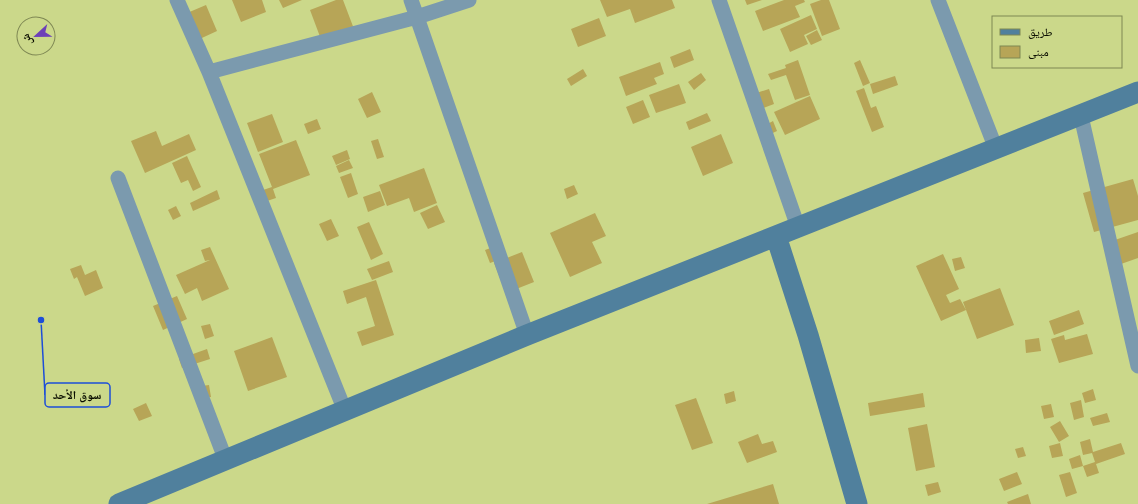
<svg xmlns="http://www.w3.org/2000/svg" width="1138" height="504" font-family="Karla,'Noto Naskh Arabic',sans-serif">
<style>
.building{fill:#b7a557}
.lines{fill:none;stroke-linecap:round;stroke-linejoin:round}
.street{stroke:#7b9aae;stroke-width:15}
.secondary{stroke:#50809d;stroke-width:21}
.leader{fill:none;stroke:#1d4ed8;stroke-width:1.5}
.callout-dot{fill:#1d4ed8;stroke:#cbd88a;stroke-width:1.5}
.callout{fill:#cbd88a;stroke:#1d4ed8;stroke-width:1.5}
.callout-label{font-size:12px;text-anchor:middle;font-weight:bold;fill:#0b0e00}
</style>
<rect width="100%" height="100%" fill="#cbd88a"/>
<path class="building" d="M232 0H262L266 12 241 22Z
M279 0H302L283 8Z
M336 0H343L354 29 322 42 310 10Z
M600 0H672L675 8 635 23 630 9 607 17Z
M745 0H762L747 5Z
M784 0H804L805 2 795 6 800 17 763 31 755 11Z
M821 0H829L840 29 822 36 810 4Z
M206 5 217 31 191 43 180 16Z
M811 15 817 29 804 35 808 44 790 52 780 29Z
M599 18 606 36 578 47 571 29Z
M817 30 822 40 811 45 806 36Z
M690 49 694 60 674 68 670 57Z
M798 60 810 95 795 100 786 75 771 80 768 74 786 68 785 65Z
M860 60 870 83 863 86 854 63Z
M660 62 664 74 654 78 657 84 626 96 619 77Z
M583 69 587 76 571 86 567 79Z
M701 73 706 80 694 90 688 82Z
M895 76 898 85 873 94 870 84Z
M679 84 686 103 656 113 649 95Z
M864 88 871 108 876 106 884 127 872 132 856 91Z
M769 89 774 104 755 111 750 95Z
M372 92 381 112 367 118 358 99Z
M810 96 820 119 785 135 774 112Z
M643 100 650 117 633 124 626 107Z
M707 113 711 121 689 130 686 122Z
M272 114 283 142 258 152 247 123Z
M317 119 321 129 308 134 304 124Z
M773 121 777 131 764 137 760 128Z
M156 131 162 146 189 134 196 150 145 173 131 141Z
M721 134 733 163 703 176 691 147Z
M378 139 384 157 377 159 371 141Z
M296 140 310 175 273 189 276 198 261 203 257 192 272 187 259 154Z
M347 150 350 159 336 165 332 156Z
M187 156 201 187 193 191 188 180 181 183 172 163Z
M349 160 353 168 339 173 336 166Z
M424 168 437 203 414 212 409 198 387 206 379 185Z
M351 173 358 194 348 198 340 177Z
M1133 179 1138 196V220L1094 232 1083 193Z
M574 185 578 194 567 199 564 189Z
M217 190 220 199 193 211 190 203Z
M380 191 385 205 368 212 363 197Z
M437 205 445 222 428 229 420 213Z
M176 206 181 216 173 220 168 210Z
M595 213 606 236 592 242 602 263 570 277 550 233Z
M331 219 339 236 327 241 319 224Z
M369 222 383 254 371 260 357 227Z
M1138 232V258L1121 264 1112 241Z
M499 245 504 258 490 263 485 250Z
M210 247 229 289 202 301 197 288 185 294 176 275 210 260 205 261 201 250Z
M522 252 534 282 506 293 494 263Z
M943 254 959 289 946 295 950 303 960 299 966 310 941 321 916 266Z
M961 257 965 268 955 271 952 259Z
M389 261 393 272 372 280 367 269Z
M81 265 85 275 96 270 103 288 85 296 77 277 74 279 70 269Z
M376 280 394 335 362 346 357 332 375 326 366 297 347 304 343 291Z
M1000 288 1014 325 977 339 963 302Z
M177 296 187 319 163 330 153 306Z
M1079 310 1084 324 1054 335 1049 321Z
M210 324 214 336 205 339 201 326Z
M1087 334 1093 354 1059 363 1051 339 1064 335 1065 340Z
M272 337 287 377 248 391 234 351Z
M1039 338 1041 351 1026 353 1025 340Z
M207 349 210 359 182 368 179 359Z
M209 385 211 397 196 399 194 387Z
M1093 389 1096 400 1085 403 1082 393Z
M734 391 736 401 726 404 724 394Z
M923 393 925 407 870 416 868 403Z
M696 398 713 443 692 450 675 405Z
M1081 400 1084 417 1074 420 1070 403Z
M146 403 152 416 139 421 133 409Z
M1051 404 1054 417 1044 419 1041 406Z
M1107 413 1110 422 1093 426 1090 418Z
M1060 421 1069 436 1059 442 1050 427Z
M927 424 935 467 916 471 908 428Z
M758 434 762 444 773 441 777 452 747 463 738 442Z
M1090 439 1093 452 1121 443 1125 454 1096 464 1099 473 1087 477 1083 466 1095 462 1092 453 1083 455 1080 442Z
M1060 443 1063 456 1052 458 1049 446Z
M1023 447 1026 456 1018 458 1015 449Z
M1080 455 1083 466 1072 469 1069 459Z
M1017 472 1022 484 1004 491 999 479Z
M1070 472 1077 493 1066 497 1059 475Z
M938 482 941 492 928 496 925 485Z
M773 484 779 504H707Z
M1028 494 1031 504H1008L1007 502Z"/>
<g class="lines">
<path class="street" d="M177 0 209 72 345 411
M411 0 527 335
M719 0 798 227
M938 0 996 149
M209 72 417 17 469 0
M1081 116 1138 366
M118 178 226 461"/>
<path class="secondary" d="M776 236 808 335 857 504
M119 504 527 335 1138 92"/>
</g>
<path class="leader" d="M41 320L45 395"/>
<circle class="callout-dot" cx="41" cy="320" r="4"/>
<rect class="callout" x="45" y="383" width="65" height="24" rx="4"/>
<g class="callout-label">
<text x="77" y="399">سوق الأحد</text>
</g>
<rect x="992" y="16" width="130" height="52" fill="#cbd88a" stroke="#7e8753"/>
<rect x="1000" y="29" width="20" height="6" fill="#50809d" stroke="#7e8753"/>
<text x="1028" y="36" font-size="12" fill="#0b0e00">طريق</text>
<rect x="1000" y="46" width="20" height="12" fill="#b7a557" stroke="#7e8753"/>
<text x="1028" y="56" font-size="12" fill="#0b0e00">مبنى</text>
<g transform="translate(36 36) rotate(248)"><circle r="19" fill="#cbd88a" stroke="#7e8753"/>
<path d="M0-3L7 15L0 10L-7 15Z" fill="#6d40b8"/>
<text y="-6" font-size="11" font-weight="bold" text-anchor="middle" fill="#0b0e00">ش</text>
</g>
</svg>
